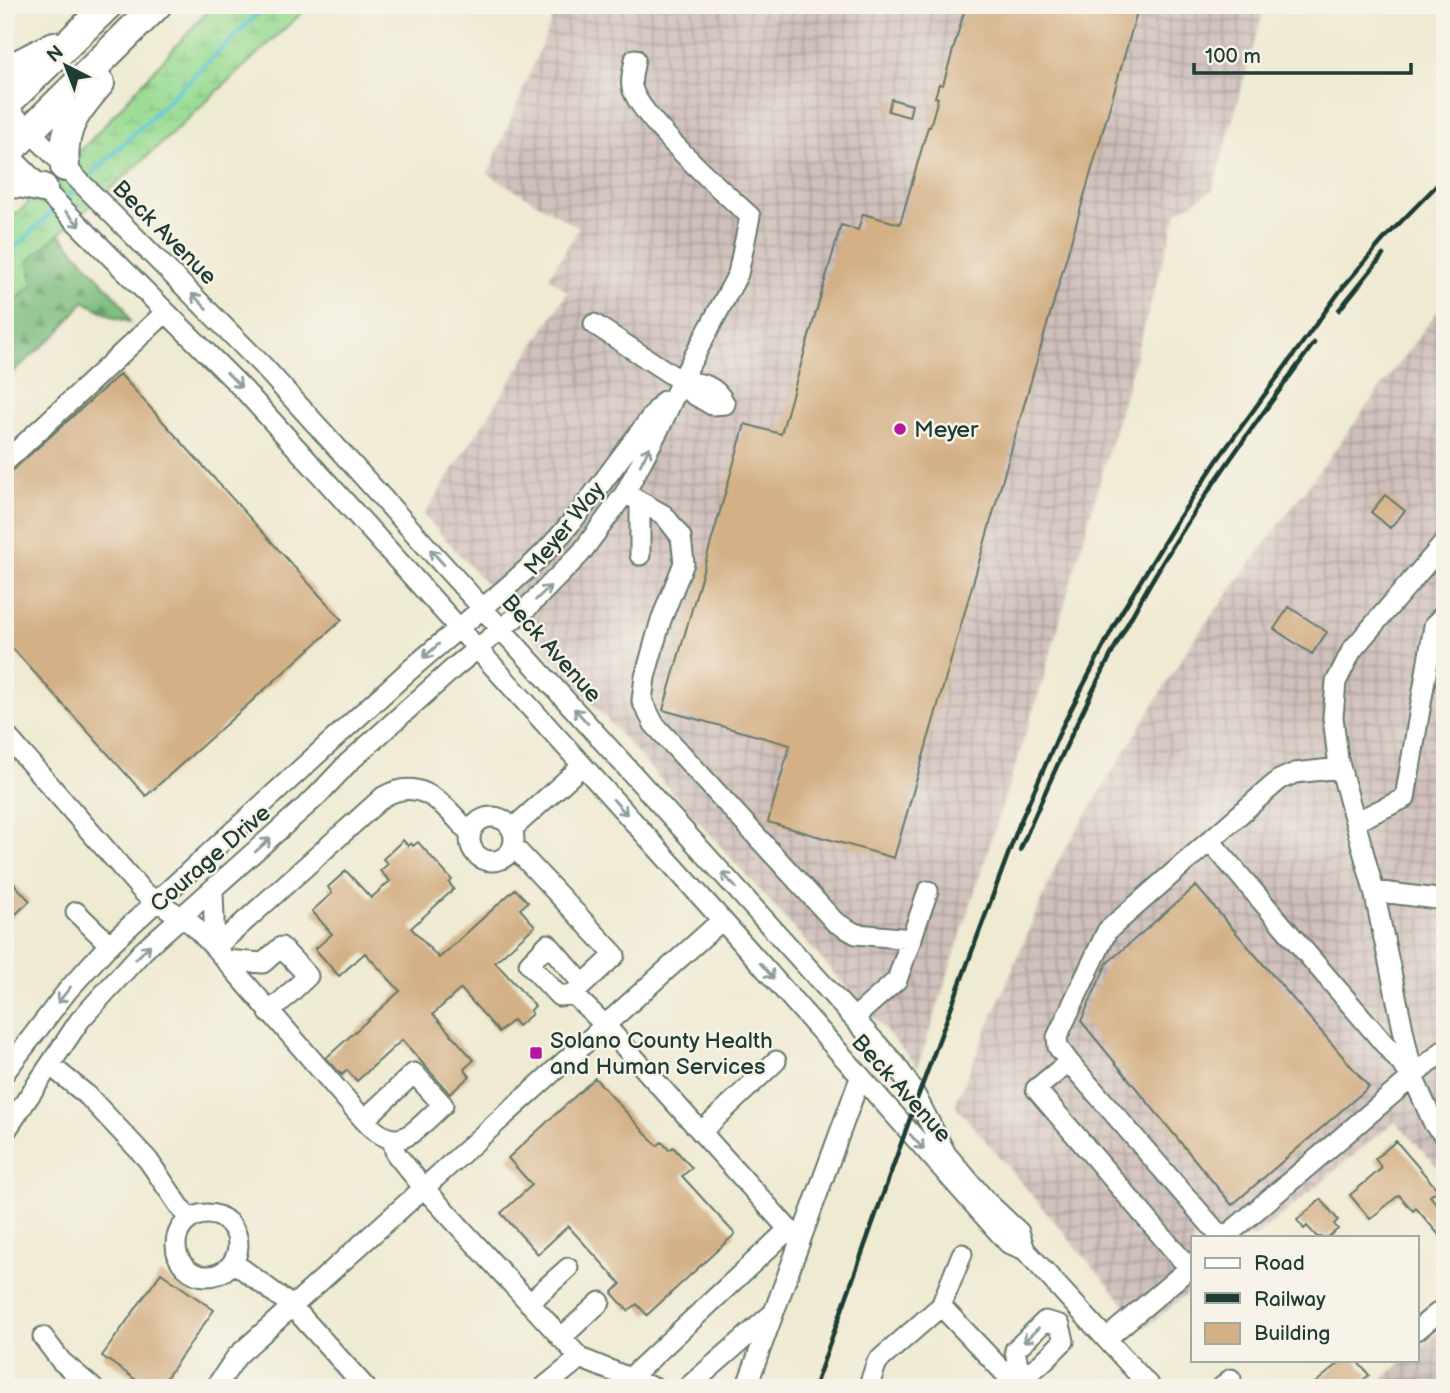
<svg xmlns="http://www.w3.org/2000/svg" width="1450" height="1393" font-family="'Balsamiq Sans',sans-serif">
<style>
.industrial{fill:url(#industrial-grid)}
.forest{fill:url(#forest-firs);stroke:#4c7c58;stroke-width:2}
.wetland{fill:url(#wetland-marsh);stroke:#5c8c64;stroke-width:2}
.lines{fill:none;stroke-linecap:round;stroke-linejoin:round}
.stream{stroke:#5dc8d7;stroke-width:4.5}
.building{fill:#d3b086}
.minor-casing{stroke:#687a6b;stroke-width:23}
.highway-casing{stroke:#687a6b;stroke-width:32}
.minor{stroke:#fff;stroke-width:19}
.highway{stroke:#fff;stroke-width:28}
.rail{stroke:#1f3d34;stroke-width:4.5}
.oneway{stroke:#8f9e9a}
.poi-dot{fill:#b5179e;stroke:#f7f3e8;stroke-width:2.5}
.labels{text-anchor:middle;stroke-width:5;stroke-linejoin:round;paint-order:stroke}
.street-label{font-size:23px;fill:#1f3d34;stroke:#f7f3e8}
.poi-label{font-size:23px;fill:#1f3d34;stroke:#f7f3e8;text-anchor:start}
</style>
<defs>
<pattern id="industrial-grid" width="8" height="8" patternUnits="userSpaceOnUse" patternTransform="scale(1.75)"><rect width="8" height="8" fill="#d0c0bc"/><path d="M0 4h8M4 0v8" fill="none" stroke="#a89d9a"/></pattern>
<pattern id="forest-firs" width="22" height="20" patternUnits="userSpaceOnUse" patternTransform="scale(1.75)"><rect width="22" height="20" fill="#7abb7d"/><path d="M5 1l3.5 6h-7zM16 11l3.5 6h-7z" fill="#639967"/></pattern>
<pattern id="wetland-marsh" width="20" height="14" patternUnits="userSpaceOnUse" patternTransform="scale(1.75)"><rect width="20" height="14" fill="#99db93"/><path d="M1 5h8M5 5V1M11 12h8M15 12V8" fill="none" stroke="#83bd7f"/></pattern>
</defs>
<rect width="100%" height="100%" fill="#f7f3e8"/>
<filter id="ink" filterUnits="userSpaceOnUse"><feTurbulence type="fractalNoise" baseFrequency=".0143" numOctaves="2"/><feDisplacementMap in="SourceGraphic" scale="14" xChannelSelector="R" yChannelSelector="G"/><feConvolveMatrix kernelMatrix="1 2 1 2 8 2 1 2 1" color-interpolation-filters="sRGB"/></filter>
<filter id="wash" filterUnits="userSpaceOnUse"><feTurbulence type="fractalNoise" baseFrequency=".00686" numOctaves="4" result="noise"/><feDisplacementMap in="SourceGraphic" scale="28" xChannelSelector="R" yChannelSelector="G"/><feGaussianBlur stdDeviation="1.57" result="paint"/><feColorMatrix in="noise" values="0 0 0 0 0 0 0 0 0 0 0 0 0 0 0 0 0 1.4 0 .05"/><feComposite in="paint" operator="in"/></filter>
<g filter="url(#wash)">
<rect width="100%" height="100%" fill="#efead2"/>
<path class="industrial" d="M558 5H1265L1213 190 1177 212 1042 683 918 1067 424 515 568 292 549 277 579 228 488 174Z
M1445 301V1175L1395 1121 1255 1237H1193V1289L1145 1328 955 1105 1059 859 1190 645Z
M1445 1327V1388H1371L1405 1360H1417V1350Z"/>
<path class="forest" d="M59 233 123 305 130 322 113 317 84 301 59 332 5 379V309L33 285 28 260Z"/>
<path class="wetland" d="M213 5H310L149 155 29 260 33 285 5 308V219L21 210 91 140Z"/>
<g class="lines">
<path class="stream" d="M87 179 267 5
M64 201 78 187
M5 257 55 209"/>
</g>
<g id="blocks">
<path class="building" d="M966 5H1139L894 858 768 822 790 745 663 710 745 424 781 434 841 225 858 230 863 214 900 224 928 127H930L938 98 935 97 939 84 943 85Z
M891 99 912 105 909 117 888 111Z
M120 374 342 620 146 796 5 640V477Z
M1385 495 1405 511 1390 528 1371 512Z
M1289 607 1327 632 1312 654 1274 629Z
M403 840 408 846 411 843 413 846 418 842 452 880 449 883 454 889 411 928 439 958 515 889 528 902 520 909 535 926 495 962 535 1006 530 1011 532 1014 518 1026 513 1020 499 1032 461 989 433 1014 474 1060 464 1069 470 1076 450 1094 402 1040 357 1081 347 1070 342 1075 326 1058 400 991 365 953 339 976 315 949 332 934 312 911 332 893 328 887 346 871 371 898 390 881 380 871 388 864 383 859Z
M5 874 30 901 5 924Z
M1196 886 1369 1087 1232 1205 1081 1021 1107 963Z
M595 1078 657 1146 662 1142 669 1150 673 1147 692 1168 682 1176 735 1234 647 1315 637 1304 628 1311 612 1293 621 1284 568 1226 538 1254 501 1213 532 1185 508 1158Z
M1396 1141 1438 1190 1430 1196 1445 1214V1242L1416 1208 1413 1211 1399 1195 1370 1219 1350 1195 1382 1168 1375 1159Z
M1321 1199 1338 1220 1334 1224 1338 1229 1328 1237H1317L1307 1226 1304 1229 1297 1220Z
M161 1273 214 1310 159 1388H148L102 1356Z
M1343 1360H1356L1369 1375 1354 1388H1309Z"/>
</g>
</g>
<g filter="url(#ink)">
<use href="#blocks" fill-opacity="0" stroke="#687a6b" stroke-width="2"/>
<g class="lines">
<g class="minor-casing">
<path id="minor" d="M5 106 264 367 896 1065 911 1087 946 1154 986 1201 1019 1232 1025 1250 1151 1388
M5 151 245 391 722 920 1008 1243 1025 1250
M594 324 681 381 693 394 712 405 725 404C715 384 701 383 681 381
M5 462 166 312
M625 493 664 515 681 537 684 563 661 620 645 677 642 701 654 724 835 922 856 934 912 939
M640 502V555
M1445 542 1352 650 1336 682 1333 717 1338 759 1374 891 1413 1077 1434 1124 1445 1136
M5 734 143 892 193 925 215 948 364 1120C399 1158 412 1132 443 1105L414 1073 364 1120
M470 839a22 22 0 1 1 44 0a22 22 0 1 1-44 0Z
M1355 822 1405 798 1434 626 1445 613
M512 829 582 766
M1210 841 1412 1076
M513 846 615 955 573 994 605 1025 800 1242
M213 891 215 948
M1374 891 1445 900
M76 912 110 945
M215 948 383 797C422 774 445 807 470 833
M225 960 263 963 281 947 308 976 269 1013
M573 994 559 996 529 964 548 944 583 984
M854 1018 897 980 928 891
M1069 1062 1221 1237
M50 1065 88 1096 148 1160 189 1220
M5 1072 68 990 107 947C205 857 304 766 403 676 449 635 499 597 543 554 588 508 623 451 664 401
M5 1132 80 1020 143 951 316 797 348 763 456 666 527 608 581 553 625 493 661 425 681 381 738 274 750 216C724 193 638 116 632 87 630 79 634 68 635 59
M701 1132 776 1061
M392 1140 396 1154 423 1187 580 1358 654 1388
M176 1245a31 31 0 1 1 62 0a31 31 0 1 1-62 0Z
M1225 1237 1445 1049
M962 1254 941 1306 1017 1386
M233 1262 292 1306 366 1388
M1189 1268 1036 1089 1069 1062 1058 1047 1057 1037 1107 931 1279 780 1295 773 1340 768
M529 1303 568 1268
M1417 1330 1445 1307
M43 1337 61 1361 93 1388
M561 1338 600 1302
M1106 1339 1193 1265
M630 1378 789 1229
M215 1388 237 1356 722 920
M543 1388 580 1358
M687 1388 771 1315
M746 1388 860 1078
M868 1388 877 1362 941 1306
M1006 1388C1018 1365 1025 1377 1038 1366 1047 1359 1055 1349 1064 1341L1060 1325 1045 1321 1015 1350 1019 1371
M1221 1388 1231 1379"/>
</g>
<g class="highway-casing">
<path id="highway" d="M5 67 21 63 54 46
M5 105 108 5
M5 155 157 5
M65 167C61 128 76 111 100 83
M5 184 20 183 43 188"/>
</g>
<use href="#minor" class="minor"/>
<use href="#highway" class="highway"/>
<path class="rail" d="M1339 310 1383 255
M1020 850C1059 758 1101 668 1151 582 1200 498 1257 421 1314 343
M814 1388 917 1099 1019 825 1062 727 1118 618 1177 521 1218 459 1343 287 1384 239 1445 177"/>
</g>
<defs><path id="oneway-shaft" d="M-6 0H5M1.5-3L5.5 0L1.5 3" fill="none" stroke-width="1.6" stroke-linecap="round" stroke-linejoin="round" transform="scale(1.75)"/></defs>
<g class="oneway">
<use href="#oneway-shaft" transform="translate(73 219) rotate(45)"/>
<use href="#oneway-shaft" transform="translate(199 301) rotate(-135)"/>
<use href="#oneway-shaft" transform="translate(234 380) rotate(45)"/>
<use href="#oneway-shaft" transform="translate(645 456) rotate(-62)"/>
<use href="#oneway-shaft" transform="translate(437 557) rotate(-132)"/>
<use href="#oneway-shaft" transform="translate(543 593) rotate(-44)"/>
<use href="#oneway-shaft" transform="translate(431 651) rotate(138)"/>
<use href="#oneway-shaft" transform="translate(581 716) rotate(-132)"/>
<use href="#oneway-shaft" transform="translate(620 807) rotate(48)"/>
<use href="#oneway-shaft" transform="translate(263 845) rotate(-42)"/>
<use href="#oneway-shaft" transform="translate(729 880) rotate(-132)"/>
<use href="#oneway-shaft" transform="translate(143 952) rotate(-45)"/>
<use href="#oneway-shaft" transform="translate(767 971) rotate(49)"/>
<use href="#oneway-shaft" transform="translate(64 995) rotate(129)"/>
<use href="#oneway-shaft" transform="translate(917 1142) rotate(48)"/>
<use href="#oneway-shaft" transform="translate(1031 1335) rotate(136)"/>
</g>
</g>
<g class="poi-dot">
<circle cx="900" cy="429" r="7"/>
<rect x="529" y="1046" width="14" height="14" rx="3.5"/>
</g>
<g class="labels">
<g class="street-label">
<text transform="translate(165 232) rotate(45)" y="8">Beck Avenue</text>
<text transform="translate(564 528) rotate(-51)" y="8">Meyer Way</text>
<text transform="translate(552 648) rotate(48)" y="8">Beck Avenue</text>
<text transform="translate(210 858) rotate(-41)" y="8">Courage Drive</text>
<text transform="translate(902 1088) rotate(48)" y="8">Beck Avenue</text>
</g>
<g class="poi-label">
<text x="914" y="437">Meyer</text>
<text x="550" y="1048">Solano County Health<tspan x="550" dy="26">and Human Services</tspan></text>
</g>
</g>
<rect width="1450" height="1393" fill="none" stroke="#f7f3e8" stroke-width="28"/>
<rect x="1191" y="1236" width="228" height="126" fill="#f7f3e8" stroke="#a1aaa0" stroke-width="2"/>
<rect x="1205" y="1258" width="35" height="10" fill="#ffffff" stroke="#a1aaa0" stroke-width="2"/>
<text x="1254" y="1270" font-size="21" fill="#1f3d34">Road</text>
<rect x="1205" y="1293" width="35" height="10" fill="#1f3d34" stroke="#a1aaa0" stroke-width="2"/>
<text x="1254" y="1306" font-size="21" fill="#1f3d34">Railway</text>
<rect x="1205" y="1323" width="35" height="21" fill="#d3b086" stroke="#a1aaa0" stroke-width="2"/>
<text x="1254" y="1340" font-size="21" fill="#1f3d34">Building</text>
<g transform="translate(66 66) rotate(318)" stroke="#f7f3e8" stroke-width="5" paint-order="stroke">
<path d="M0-5L12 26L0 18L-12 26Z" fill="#1f3d34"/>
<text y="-10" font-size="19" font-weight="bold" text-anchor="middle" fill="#1f3d34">N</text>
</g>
<path d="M1194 63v10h217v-10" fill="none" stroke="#1f3d34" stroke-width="3.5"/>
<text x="1205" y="63" font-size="21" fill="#1f3d34" stroke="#f7f3e8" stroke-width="5" paint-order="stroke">100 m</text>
</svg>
